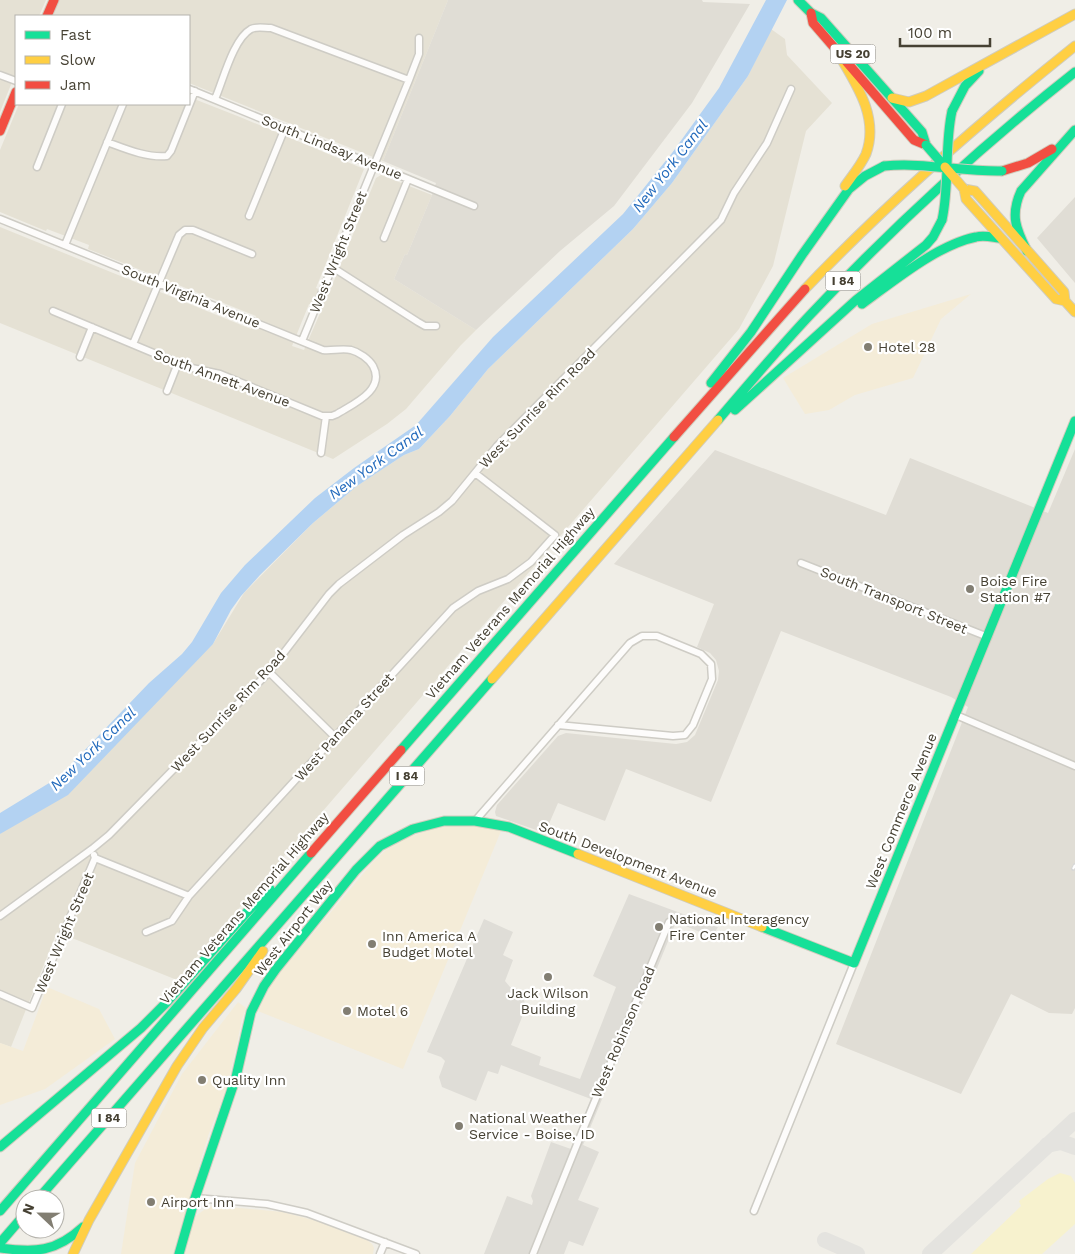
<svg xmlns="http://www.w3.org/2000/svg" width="1075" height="1254" font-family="'Work Sans',sans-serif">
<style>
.residential{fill:#e5e1d4;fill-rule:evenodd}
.commercial{fill:#f4ecd8}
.industrial{fill:#e0ddd5}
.sand{fill:#f7f2ce}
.parking{fill:#dfddd7}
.water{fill:#b3d2f2}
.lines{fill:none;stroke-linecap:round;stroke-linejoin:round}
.taxiway{stroke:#e4e3df;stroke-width:16}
.street-casing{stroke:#ceccc5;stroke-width:9}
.fast-casing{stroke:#d0ccbd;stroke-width:11}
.slow-casing{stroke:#d0ccbd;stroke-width:11}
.jam-casing{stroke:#d0ccbd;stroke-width:11}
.street{stroke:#fdfcfb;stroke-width:6}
.fast{stroke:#16e098;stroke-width:9}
.slow{stroke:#ffcf43;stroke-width:9}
.jam{stroke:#f24e42;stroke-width:9}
.rail-casing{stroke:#d8d8d7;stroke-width:4}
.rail{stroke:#fff;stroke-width:2;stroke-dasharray:5.5;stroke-linecap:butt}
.fast-bridge-casing{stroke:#d0ccbd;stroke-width:11;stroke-linecap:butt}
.slow-bridge-casing{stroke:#d0ccbd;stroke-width:11;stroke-linecap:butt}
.fast-bridge{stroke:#16e098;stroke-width:9}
.slow-bridge{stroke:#ffcf43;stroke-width:9}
.poi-dot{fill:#827e72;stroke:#fff;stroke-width:2}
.labels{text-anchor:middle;stroke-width:4.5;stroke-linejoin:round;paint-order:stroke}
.shield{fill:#fff;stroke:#7e7a70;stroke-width:1}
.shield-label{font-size:12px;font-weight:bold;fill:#464133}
.street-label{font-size:14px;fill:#464133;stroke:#fff}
.poi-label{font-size:14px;fill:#464133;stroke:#fff;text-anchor:start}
.water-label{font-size:15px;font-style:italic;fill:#226abc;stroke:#fff}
</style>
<rect width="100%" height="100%" fill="#f0eee7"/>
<path class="residential" d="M0 0H46L39 16H16V72L0 112Z
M59 0H448L383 161 189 83V16H53Z
M771 29 785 39 787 55 832 103 806 131 773 266 739 329 177 980 57 932 11 1047 0 1043V834L213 644 244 593 313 523 357 486 404 455 419 449 450 416 488 369 633 229 672 183 748 76Z
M189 97 240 117 364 169 316 288 329 293 376 178 381 175 432 195 407 255 405 254 394 279 476 330 461 345 406 409 387 424 333 459 0 323V227L251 329 256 316 88 249 89 245 47 229 46 231 0 212V150L19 104H189ZM309 304 321 311 304 350 292 346Z"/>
<path class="commercial" d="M971 294 941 319 913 378 855 395 829 410 805 414 783 378 872 324Z
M453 825 477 826 501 831 403 1069 258 1011 273 981 373 862 386 850 404 839 432 829Z
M47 987 99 1009 115 1039 45 1089 0 1105V1043L23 1051Z
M238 1002 246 1008 242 1019 232 1067 226 1090 208 1136 173 1254H121L135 1163 182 1074Z
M217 1206 283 1212 317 1221 367 1240 372 1244 374 1248 373 1254H185L194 1219 197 1215 208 1207Z"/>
<path class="industrial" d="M448 0H702L703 2 750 4 692 103 614 206 560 251 476 330 394 279 405 254 407 255 432 195 436 183 383 161Z
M1075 197V283L1037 238Z
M1075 449V1008L1072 1014 1049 1013 1011 994 961 1094 836 1044 968 707 951 697 781 631 711 802 626 769 605 821 558 803 545 833 496 816 495 812 497 805 558 736 566 733 676 744 687 742 695 735 718 680 719 671 716 660 710 653 697 647 714 604 614 564 715 450 886 515 910 458 1048 513Z"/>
<path class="sand" d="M1060 1173 1071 1176 1075 1183V1224L1042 1254H971L1021 1206 1019 1201 1048 1179Z"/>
<path class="parking" d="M629 894 718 927 712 937 676 922 618 1063 613 1062 601 1090 605 1092 583 1145 599 1152 578 1200 599 1208 583 1246 569 1241 564 1254H484L507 1196 532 1205 533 1201 531 1196 551 1142 571 1149 591 1099 501 1065 498 1074 488 1071 476 1101 442 1087 439 1077 445 1061 441 1057 427 1052 484 919 513 932 503 955 513 960 505 981 510 987 521 990 526 1007 511 1045 541 1057 539 1065 580 1079 616 987 593 976Z"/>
<path class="water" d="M766 0H787L748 76 672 183 633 229 488 369 450 416 419 449 404 455 357 486 313 523 260 575 241 596 231 610 213 644 68 795 0 834V813L59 777 149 683 182 654 192 642 221 593 245 565 315 498 354 468 416 425 493 337 623 214 672 153 719 88Z"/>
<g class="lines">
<path class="taxiway" d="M1047 1145 1061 1142 1075 1147
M825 1240 857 1254
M930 1254 1075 1120"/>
<g class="street-casing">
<path id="street" d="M0 75 16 81
M189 89 474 206
M215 99C223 81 233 39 251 29 257 26 264 28 271 28L409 80
M107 142C126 149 147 158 167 156L171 151 195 91
M37 167 62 104
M249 216 285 128
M0 219 323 350C332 351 342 348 351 350 359 352 369 359 373 366 386 390 353 404 337 414L332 416H322L220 374 187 367 53 311
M384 238 408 179
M65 245 123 104
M332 267 418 322 425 326H436
M302 341 409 80 419 54V38
M133 344 179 235 185 230H193L252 254
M80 357 92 327
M167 391 178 363
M321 453 326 416
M801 563 988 637
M269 672 335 737
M956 715 1075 766
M475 821 630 643 642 636H657L701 654 711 664 712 679 693 725 685 735 673 736 558 725
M94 855 95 858 189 896
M0 916 92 849 109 835 269 672 329 594 339 584 403 535 439 512 452 501 497 446 721 220 734 193 767 143 791 89
M146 932 172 921 189 896 453 608 478 591 508 579 531 562 555 535 475 473
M0 994 32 1008 95 858
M195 1198 267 1204 307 1213 416 1254
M754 1211 854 963
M380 1254 385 1242
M533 1254 582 1132 669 922"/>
</g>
<g class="fast-casing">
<path id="fast" d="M798 0 811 13 821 18 922 132 926 145
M952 111 965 86 979 71
M1027 251C1016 229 1010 215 1021 191L1075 130
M862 304C894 281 937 245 976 237 984 235 991 237 999 238
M711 383 751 332 802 255 849 189 865 176 884 166
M735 410 856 300 926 245 933 237 942 220
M718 420C748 385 778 349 810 315 892 228 981 146 1075 72
M401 750 674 437
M762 927 854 963 1075 421
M0 1147 141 1028 166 1003 248 911 270 889
M38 1199 492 679
M0 1211 311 853
M0 1243 25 1214
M0 1248C35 1253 56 1252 83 1227
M179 1254 195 1198 236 1077 251 1012 264 986 276 969 356 870 380 846 413 829 444 821H475L509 827 578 854"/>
</g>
<g class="slow-casing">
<path id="slow" d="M836 50C854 81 880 116 866 154 861 165 852 176 845 186
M892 98 909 102 926 96 1075 14
M805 289C889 201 980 122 1075 46
M1065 301 1064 292 975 191 964 189 966 199 1056 299 1065 301 1075 312
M492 679 718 420
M578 854 762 927
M73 1254 89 1220 177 1066 203 1028 236 989 263 951"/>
</g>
<g class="jam-casing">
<path id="jam" d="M811 13 813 23 914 140 926 145
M47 16 54 0
M0 131 16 92
M1002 171 1028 163 1052 149
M674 437 805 289
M311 853 401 750"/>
</g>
<use href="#street" class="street"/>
<use href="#fast" class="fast"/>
<use href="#slow" class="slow"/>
<use href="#jam" class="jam"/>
<g class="rail-casing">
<path id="rail" d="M1073 869 1075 865"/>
</g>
<use href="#rail" class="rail"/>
<g class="fast-bridge-casing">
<path id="fast-bridge" d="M926 145 945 167
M884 166C924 162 962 172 1002 171
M942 220C950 184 944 147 952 111"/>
</g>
<g class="slow-bridge-casing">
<path id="slow-bridge" d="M945 167 964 189"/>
</g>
<use href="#fast-bridge" class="fast-bridge"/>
<use href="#slow-bridge" class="slow-bridge"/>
</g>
<g class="poi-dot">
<circle cx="868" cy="347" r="5"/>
<circle cx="970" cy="589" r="5"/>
<circle cx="659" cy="927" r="5"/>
<circle cx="372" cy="944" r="5"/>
<circle cx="548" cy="977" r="5"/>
<circle cx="347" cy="1011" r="5"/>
<circle cx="202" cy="1080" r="5"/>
<circle cx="459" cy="1126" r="5"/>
<circle cx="151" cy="1202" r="5"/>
</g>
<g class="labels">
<g class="shield">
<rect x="830.5" y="44.5" width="45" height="19" rx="4"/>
<rect x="825.5" y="271.5" width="35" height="19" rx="4"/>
<rect x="389.5" y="766.5" width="35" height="19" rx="4"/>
<rect x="91.5" y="1108.5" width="35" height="19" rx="4"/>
</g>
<g class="shield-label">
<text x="853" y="58">US 20</text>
<text x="843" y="285">I 84</text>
<text x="407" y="780">I 84</text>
<text x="109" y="1122">I 84</text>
</g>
<g class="street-label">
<text transform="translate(332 147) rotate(22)" y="5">South Lindsay Avenue</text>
<text transform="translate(338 252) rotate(-68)" y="5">West Wright Street</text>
<text transform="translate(191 296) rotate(22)" y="5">South Virginia Avenue</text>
<text transform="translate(222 378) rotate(20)" y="5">South Annett Avenue</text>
<text transform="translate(537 408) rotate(-46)" y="5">West Sunrise Rim Road</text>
<text transform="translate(894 600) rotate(22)" y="5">South Transport Street</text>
<text transform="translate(510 603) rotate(-49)" y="5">Vietnam Veterans Memorial Highway</text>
<text transform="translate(228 711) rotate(-47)" y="5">West Sunrise Rim Road</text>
<text transform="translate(344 727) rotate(-48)" y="5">West Panama Street</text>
<text transform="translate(901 811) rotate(-68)" y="5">West Commerce Avenue</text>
<text transform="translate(628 859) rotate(21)" y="5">South Development Avenue</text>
<text transform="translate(244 908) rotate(-49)" y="5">Vietnam Veterans Memorial Highway</text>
<text transform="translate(293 928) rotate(-52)" y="5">West Airport Way</text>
<text transform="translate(64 933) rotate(-67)" y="5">West Wright Street</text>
<text transform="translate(623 1032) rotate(-67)" y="5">West Robinson Road</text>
</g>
<g class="poi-label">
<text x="878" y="352">Hotel 28</text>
<text x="980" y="586">Boise Fire<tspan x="980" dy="16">Station #7</tspan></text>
<text x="669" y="924">National Interagency<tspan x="669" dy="16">Fire Center</tspan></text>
<text x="382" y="941">Inn America A<tspan x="382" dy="16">Budget Motel</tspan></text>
<text x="548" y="998" text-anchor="middle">Jack Wilson<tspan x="548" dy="16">Building</tspan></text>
<text x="357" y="1016">Motel 6</text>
<text x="212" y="1085">Quality Inn</text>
<text x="469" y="1123">National Weather<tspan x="469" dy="16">Service - Boise, ID</tspan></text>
<text x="161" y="1207">Airport Inn</text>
</g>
<g class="water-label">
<text transform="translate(670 166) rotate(-52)" y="5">New York Canal</text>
<text transform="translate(376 463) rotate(-36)" y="5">New York Canal</text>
<text transform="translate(93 749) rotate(-44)" y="5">New York Canal</text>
</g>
</g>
<rect x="15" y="15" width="175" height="90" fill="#ffffff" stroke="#b5b3ad"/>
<rect x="25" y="31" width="25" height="8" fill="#16e098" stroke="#b5b3ad"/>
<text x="60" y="40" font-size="15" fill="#464133">Fast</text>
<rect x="25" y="56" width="25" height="8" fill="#ffcf43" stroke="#b5b3ad"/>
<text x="60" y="65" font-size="15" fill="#464133">Slow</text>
<rect x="25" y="81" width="25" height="8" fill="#f24e42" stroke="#b5b3ad"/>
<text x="60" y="90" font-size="15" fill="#464133">Jam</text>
<g transform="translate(40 1214) rotate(292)"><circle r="24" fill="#ffffff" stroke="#b5b3ad"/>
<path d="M0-4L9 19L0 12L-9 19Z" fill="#827e72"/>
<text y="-8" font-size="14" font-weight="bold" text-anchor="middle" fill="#464133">N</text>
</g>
<path d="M900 38v8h90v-8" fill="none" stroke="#464133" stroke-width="2.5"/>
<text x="908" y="38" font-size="15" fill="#464133" stroke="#ffffff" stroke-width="4" paint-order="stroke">100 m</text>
</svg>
